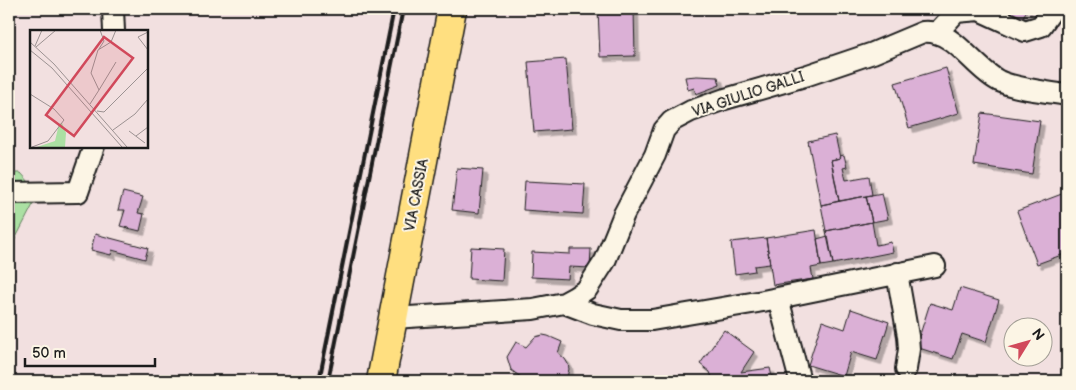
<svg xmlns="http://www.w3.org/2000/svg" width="1076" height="390" font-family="'Balsamiq Sans',sans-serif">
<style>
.green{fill:#abe0a3;stroke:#647e60}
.building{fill:#dbb0d6;stroke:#1c1c1c;filter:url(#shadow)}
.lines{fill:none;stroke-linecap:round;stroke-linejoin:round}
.street-casing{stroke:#1c1c1c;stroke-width:24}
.primary-casing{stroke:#1c1c1c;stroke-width:31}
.street{stroke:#fcf5e5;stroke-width:20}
.primary{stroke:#ffdf80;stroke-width:28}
.rail{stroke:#1c1c1c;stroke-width:4}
.labels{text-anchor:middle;stroke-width:4;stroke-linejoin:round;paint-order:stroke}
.street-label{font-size:14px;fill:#1c1c1c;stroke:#fcf5e5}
.inset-road{fill:none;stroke:#9c9292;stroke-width:1}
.view{fill:#d1495b;fill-opacity:0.15;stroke:#d1495b;stroke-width:2.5}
.inset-edge{fill:none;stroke:#1c1c1c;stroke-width:2.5}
</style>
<defs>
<filter id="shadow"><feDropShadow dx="4.5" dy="4.5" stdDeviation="0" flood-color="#0004"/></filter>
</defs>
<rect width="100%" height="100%" fill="#f2e0e0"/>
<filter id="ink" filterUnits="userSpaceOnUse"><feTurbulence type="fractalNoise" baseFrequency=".02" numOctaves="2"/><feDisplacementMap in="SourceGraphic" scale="10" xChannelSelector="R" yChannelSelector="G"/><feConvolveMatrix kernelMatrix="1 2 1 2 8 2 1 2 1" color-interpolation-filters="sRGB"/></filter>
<g filter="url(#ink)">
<path class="green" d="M9 173H21L30 183 36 199 9 251Z"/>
<path class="building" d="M598 9H634L635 56 600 57Z
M994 9H1028L1018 24Z
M566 59 572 129 534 132 528 62Z
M946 68 959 113 909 128 895 83Z
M697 76 718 77 720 85 696 94 694 88 688 90 685 77Z
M982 113 1040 121 1032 174 974 165Z
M835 135 840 158 831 160 839 201 821 205 808 141Z
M844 155 847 167 843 168 846 180 869 176 872 195 839 201 831 160 840 158V156Z
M457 168 483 170 479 213 452 210Z
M525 181 585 184 583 214 523 210Z
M123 192 143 197 138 213 144 214 140 231 120 226 125 210H118Z
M1067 192V253L1037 264 1017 211Z
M882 193 888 219 872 222 866 196Z
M866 196 872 222 826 231 821 205Z
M872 222 876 245 891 242 893 252 833 264 826 231Z
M816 230 821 266 811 268 813 279 773 285 766 238Z
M95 234 148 248 145 259 112 250 111 255 91 250Z
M828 236 833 264 821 266 817 239Z
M766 238 770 264 754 266 755 271 735 274 731 242Z
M471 247 504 249 502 281 469 279Z
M570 249H591L590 268 569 267 568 279 531 277 532 252 570 254Z
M960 288 999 300 986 342 962 334 953 359 916 347 930 303 953 310Z
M851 309 889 322 877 360 851 352 844 376 808 365 822 321 845 329Z
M724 330 754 352 741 372 770 368 773 381H713L710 372 700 364Z
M543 335 548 336 562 342 558 353 565 359 568 364 569 369 566 381H521L522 378 511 370 507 357 516 342 526 347 535 337Z"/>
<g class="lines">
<g class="street-casing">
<path id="street" d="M113 9 114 31
M937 33 956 12 979 10 1025 31 1041 26 1053 9
M9 193 78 192 94 146
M897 273 908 336 909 349 906 369
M778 298 800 381
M564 303 593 314 621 320H652L763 301 935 266
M393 318 533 309 564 303 575 297 587 289 605 261 624 214 655 155 664 130 672 121 691 111 725 99 805 76 873 53 923 32C954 29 973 68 999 81 1019 90 1045 91 1067 95"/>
</g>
<g class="primary-casing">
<path id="primary" d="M381 381 452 9"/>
</g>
<use href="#street" class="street"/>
<use href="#primary" class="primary"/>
<path class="rail" d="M319 381 394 9
M328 381 403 9"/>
</g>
</g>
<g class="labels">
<g class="street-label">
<text transform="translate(748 94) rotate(-18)" y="5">VIA GIULIO GALLI</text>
<text transform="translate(416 195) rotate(-79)" y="5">VIA CASSIA</text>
</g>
</g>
<g transform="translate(30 30)">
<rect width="118" height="118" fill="#f2e0e0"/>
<path d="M32 93 36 103 35 117H7L25 111 29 94Z" fill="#abe0a3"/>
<path class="inset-road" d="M118 2 108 7 118 20M0 12 24 34 97 117M5 16 12 0M6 17 26 0M69 19 74 11 70 0M0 20 22 38 92 117M69 60 86 32M0 64 24 79 34 90 18 111 2 117M60 74 69 60 61 43 68 20 81 12 86 0M67 81 74 82 118 38M83 100 105 84 118 69M99 101 115 113M106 106 118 97"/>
<path class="view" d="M74 7 103 28 44 106 16 85Z"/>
<rect width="118" height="118" class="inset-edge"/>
</g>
<rect width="1076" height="390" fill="none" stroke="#fcf5e5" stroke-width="30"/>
<rect x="15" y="15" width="1046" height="360" fill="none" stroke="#1c1c1c" stroke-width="2" filter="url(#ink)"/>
<g transform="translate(1028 342) rotate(53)"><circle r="24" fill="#fcf5e5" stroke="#a29e95"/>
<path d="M0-4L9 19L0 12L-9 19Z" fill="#d1495b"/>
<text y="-8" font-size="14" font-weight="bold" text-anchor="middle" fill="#1c1c1c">N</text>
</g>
<path d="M25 358v8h130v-8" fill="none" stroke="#1c1c1c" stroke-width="2.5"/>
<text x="32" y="358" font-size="15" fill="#1c1c1c" stroke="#fcf5e5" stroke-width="4" paint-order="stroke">50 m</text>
</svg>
